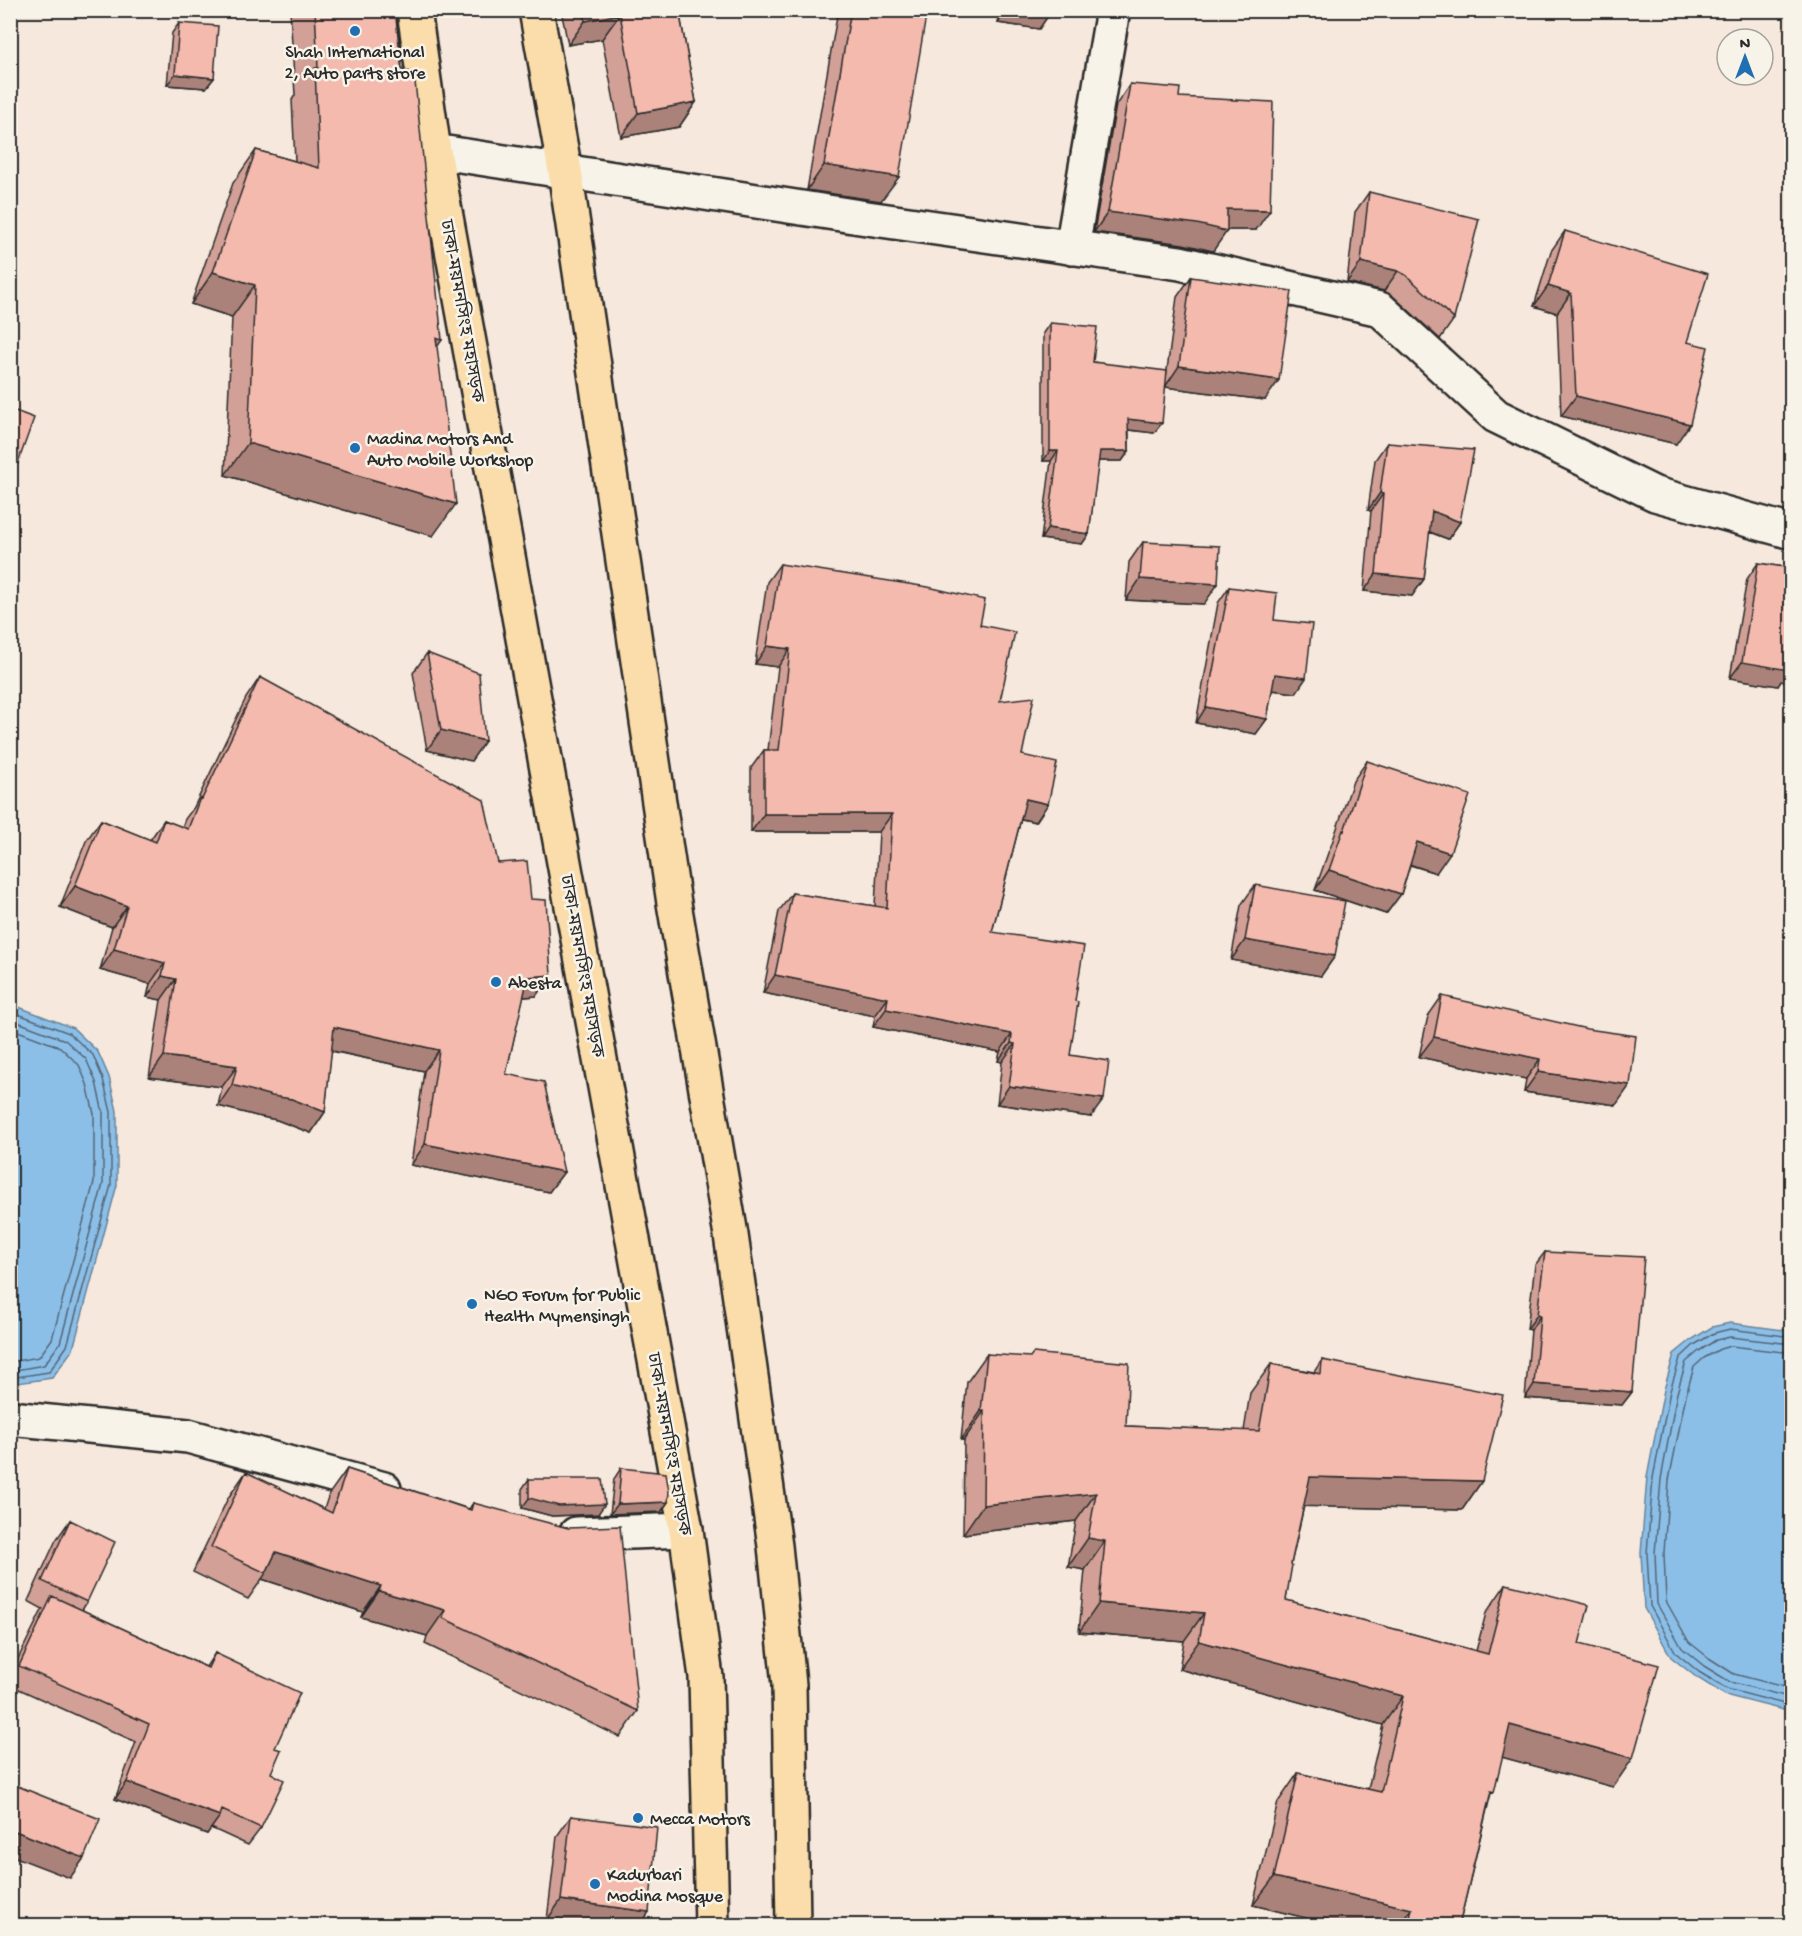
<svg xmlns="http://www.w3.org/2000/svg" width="1802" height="1936" font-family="'Gochi Hand','Noto Sans Bengali',sans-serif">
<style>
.water{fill:#8cbfe8;stroke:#65849c;stroke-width:1.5}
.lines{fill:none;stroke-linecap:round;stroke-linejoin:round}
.shore{stroke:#526677;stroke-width:1.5}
.minor-casing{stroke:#2b2b2b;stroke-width:38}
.major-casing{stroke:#2b2b2b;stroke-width:38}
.minor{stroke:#f7f3e8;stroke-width:33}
.major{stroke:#fbddab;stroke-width:33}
.wall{fill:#d2a096;stroke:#2b2b2b;stroke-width:1.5}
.shaded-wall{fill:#ab827a;stroke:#2b2b2b;stroke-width:1.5}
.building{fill:#f4baae;stroke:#2b2b2b;stroke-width:1.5}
.poi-dot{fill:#1f6fb2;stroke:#f7f3e8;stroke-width:2}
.labels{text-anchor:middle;stroke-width:5;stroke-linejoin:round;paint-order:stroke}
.poi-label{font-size:18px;fill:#2b2b2b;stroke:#f7f3e8;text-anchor:start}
.street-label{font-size:18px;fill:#2b2b2b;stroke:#f7f3e8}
</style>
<rect width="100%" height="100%" fill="#f6e8dc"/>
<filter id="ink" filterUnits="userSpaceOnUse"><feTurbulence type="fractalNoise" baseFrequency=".0167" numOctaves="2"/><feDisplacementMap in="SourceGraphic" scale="12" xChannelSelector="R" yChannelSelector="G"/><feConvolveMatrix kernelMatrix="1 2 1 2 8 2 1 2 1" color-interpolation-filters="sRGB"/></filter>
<g filter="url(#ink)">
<path class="water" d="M11 1004 73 1028 98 1052 109 1077 117 1111V1185L73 1349 52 1378 11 1384Z
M1730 1323 1791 1331V1712L1725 1695 1696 1677 1671 1657 1644 1608 1641 1553 1647 1477 1664 1390 1674 1354 1691 1340 1712 1327Z"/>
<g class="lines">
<path class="shore" d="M10 1011 69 1033 93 1055 103 1079 111 1112V1185L67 1346 49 1372 10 1378
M10 1019 65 1040 86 1059 96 1082 103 1113V1184L60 1343 44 1365 10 1371
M10 1028 60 1047 79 1065 87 1084 94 1114V1182L52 1339 39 1357 10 1362
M1792 1337 1730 1329 1714 1333 1694 1345 1680 1358 1670 1391 1653 1478 1647 1553 1650 1606 1676 1653 1699 1672 1727 1689 1792 1706
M1792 1344 1730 1337 1716 1340 1699 1351 1686 1362 1677 1393 1661 1479 1655 1553 1657 1604 1682 1648 1704 1666 1730 1682 1792 1698
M1792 1353 1731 1346 1720 1349 1704 1358 1694 1367 1686 1395 1669 1480 1664 1553 1666 1601 1689 1642 1709 1658 1734 1674 1792 1689"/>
<g class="minor-casing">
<path id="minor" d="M434 151 860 217 1180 263 1380 309 1496 416 1655 494 1792 532
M1072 248 1113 10
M10 1418 188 1436 384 1489
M576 1534 686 1530"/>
</g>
<g class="major-casing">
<path id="major" d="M414 10 434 151 686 1530 706 1677 712 1926
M536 10 565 171 674 903 731 1235 775 1546 789 1685 793 1926"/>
</g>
<use href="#minor" class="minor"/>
<use href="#major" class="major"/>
</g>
<path class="wall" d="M290 10H395L402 71 437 347 433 536 225 475 232 317 191 304 233 183 256 150 295 161 292 100 295 95Z
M561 10H679L696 102 679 127 621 137 602 39 568 45Z
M838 10H927L881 201 807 190Z
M1000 10H1052L1039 29 998 23Z
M179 23 214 78 206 88 167 85 172 33Z
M1130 84 1179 97 1256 230H1227L1213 251 1183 244 1094 232 1116 105Z
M1369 192 1454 319 1440 339 1392 295 1384 291 1347 282 1355 212Z
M1565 231 1687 342 1676 444 1561 416 1557 313 1534 306 1551 251Z
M1191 277 1265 400 1165 387 1154 433 1129 430V451L1122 461H1098L1089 534 1082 544 1041 539 1051 461H1043V333L1050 323 1093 362 1166 377 1177 297Z
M1387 443 1460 522 1448 539 1429 532 1424 579 1412 596 1364 591 1371 511 1368 510 1375 460Z
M1143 542 1204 604 1126 600 1129 562Z
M1758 563 1791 568V683L1781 681 1778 686 1730 678 1747 579Z
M780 564 980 625 1000 701 1022 755 1036 822 1021 819 992 932 1075 1001 1070 1055 1091 1117 997 1104 1002 1062 998 1061 1000 1052 873 1027 875 1016 763 993 779 911 792 893 875 906 879 832H751V768L764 750H768L778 667 755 664 767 582Z
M1229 587 1296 693 1272 690 1267 719 1256 734 1196 723 1218 603Z
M427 653 485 741 471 761 427 750 413 673Z
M260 677 498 863 536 996 523 997 506 1074 564 1172 549 1192 411 1165 424 1071 331 1051 325 1112 311 1133 277 1120 257 1116 218 1106 222 1087 149 1077 161 1000 147 997 150 984 100 970 112 927 60 907 86 841 101 820 150 840 164 820 182 827 185 819 194 807 246 698Z
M1367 761 1436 873 1410 865 1401 894 1386 914 1315 890 1329 850 1331 846 1353 781Z
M1255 885 1335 956 1321 976 1231 960 1241 905Z
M1442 996 1616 1105 1524 1092 1526 1079 1419 1057 1428 1016Z
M1545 1252 1632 1392 1622 1405 1525 1398 1531 1330 1527 1329 1535 1265Z
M987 1354 1126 1426 1244 1431 1250 1393 1271 1364 1314 1372 1322 1360 1482 1481 1462 1510 1304 1506 1291 1564 1286 1600 1476 1651 1486 1613 1506 1584 1579 1644 1613 1787 1502 1757 1490 1797 1459 1926H1339L1253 1905 1278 1802 1298 1773 1368 1789 1383 1725 1179 1669 1184 1641 1079 1632 1085 1570 1068 1567 1076 1521 963 1534 964 1440H961L967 1382Z
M621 1468 668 1502 661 1512 610 1514 614 1479Z
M347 1469 469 1509 473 1503 638 1711 620 1737 425 1644 427 1636 361 1617 363 1612 262 1579 248 1599 193 1572 228 1498 246 1472 324 1509 329 1494Z
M529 1479 598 1514 552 1516 522 1508V1489Z
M70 1520 87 1602 82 1610 206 1667 215 1653 275 1748 261 1828 248 1845 211 1828 207 1834 115 1799 136 1742 10 1685V1675L40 1614 43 1609 28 1601 56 1540Z
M571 1816 640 1926H584L547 1920 557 1836Z"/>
<path class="shaded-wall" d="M1007 10H1052L1039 29 998 23Z
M620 14 602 39 568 45 585 21Z
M175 74 214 78 206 88 167 85Z
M696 102 679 127 621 137 638 113Z
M824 165 899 177 881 201 807 190Z
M1227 209 1270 210 1256 230H1220L1227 231 1213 251 1183 244 1094 232 1108 212Z
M1361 262 1398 271 1384 291 1347 282Z
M213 272 255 285 232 317 191 304Z
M1548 286 1571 293 1557 313 1534 306Z
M436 338 442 340 420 372Z
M1179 366 1279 380 1265 400 1165 387Z
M1576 396 1690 424 1676 444 1561 416Z
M1128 419 1162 423 1154 433 1121 429Z
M248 443 456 504 433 536 225 475Z
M1050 451H1058L1051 461H1043Z
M1100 451H1129L1122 461H1093Z
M1380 493 1383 494 1371 511 1368 510Z
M1432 511 1460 522 1448 539 1420 528Z
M1048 528 1089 534 1082 544 1041 539Z
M1376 574 1424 579 1412 596 1364 591Z
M1140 579 1218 584 1204 604 1126 600Z
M767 646 790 649 778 667 755 664Z
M1742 662 1791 665V683L1781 681 1778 686 1730 678Z
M1275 674 1306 678 1296 693 1264 689Z
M1206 707 1267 719 1256 734 1196 723Z
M441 730 485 741 471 761 427 750Z
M1026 799 1048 804 1036 822 1013 817Z
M764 814H892L879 832H751Z
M1417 842 1450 853 1436 873 1403 862Z
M1329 870 1401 894 1386 914 1315 890Z
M75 886 127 906 112 927 60 907Z
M1245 940 1335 956 1321 976 1231 960Z
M114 949 165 963 150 984 100 970Z
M551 975 536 996 513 998 528 977Z
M775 975 888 998 875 1016 763 993Z
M162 976 176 979 161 1000 147 997Z
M886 1009 1012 1034 1000 1052 873 1027Z
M334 1027 439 1050 424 1071 319 1048Z
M1434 1037 1540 1059 1526 1079 1419 1057Z
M1011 1043 1015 1044 1002 1062 998 1061Z
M164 1056 237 1066 222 1087 149 1077Z
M1538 1072 1630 1085 1616 1105 1524 1092Z
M232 1085 292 1099 325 1112 311 1133 277 1120 257 1116 218 1106Z
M1009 1086 1104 1099 1091 1117 997 1104Z
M425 1144 564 1172 549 1192 411 1165Z
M1537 1315 1540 1316 1531 1330 1527 1329Z
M1534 1384 1632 1392 1622 1405 1525 1398Z
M981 1411H984L964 1440H961Z
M1310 1477 1482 1481 1462 1510 1290 1506Z
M1096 1493 1076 1521 963 1534 983 1505Z
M529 1498 605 1504 598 1514 552 1516 522 1508Z
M668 1502 661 1512 610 1514 618 1504Z
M1088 1538 1105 1541 1085 1570 1068 1567Z
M276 1552 381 1586 363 1612 262 1579 266 1573Z
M379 1591 445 1610 427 1636 361 1617Z
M1099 1603 1204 1613 1184 1641 1079 1632Z
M1199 1641 1403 1696 1383 1725 1179 1669Z
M1510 1725 1633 1758 1613 1787 1490 1754Z
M127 1782 220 1816 207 1834 115 1799Z
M10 1829 84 1858 70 1878 10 1855Z
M1274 1877 1412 1909 1400 1926H1339L1253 1905Z
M561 1900 649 1912 640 1926H584L547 1920Z"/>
<path class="building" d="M315 10H395L402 71 414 72 442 340 436 338 456 504 248 443 255 285 213 272 256 150 319 168 315 68H318Z
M583 10H679L696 102 638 113 620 14 585 21Z
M851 10H927L899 177 824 165Z
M179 23 218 26 214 78 175 74Z
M1130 84 1180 88 1179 97 1273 102 1270 210 1227 209V231L1197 224 1108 212Z
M1369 192 1479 219 1454 319 1406 275 1398 271 1361 262Z
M1565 231 1708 274 1687 342 1708 347 1690 424 1576 396 1571 293 1548 286Z
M1191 277 1292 291 1279 380 1179 366Z
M1050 323 1097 327 1093 362 1167 371 1162 423 1128 419 1129 451H1100L1089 534 1048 528 1058 451H1050Z
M10 409 34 418 10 485Z
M1387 443 1474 450 1460 522 1432 511 1424 579 1376 574 1383 494 1380 493Z
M1143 542 1220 546 1218 584 1140 579Z
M1758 563 1791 568V665L1790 664 1789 670 1742 662Z
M780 564 928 587 985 600 980 625 1015 632 1000 701 1034 697 1022 755 1057 763 1048 804 1026 799 992 932 1084 946 1075 1001 1078 1002 1070 1055 1109 1061 1104 1099 1009 1086 1015 1044 1011 1043 1012 1034 886 1009 888 998 775 975 792 893 887 908 892 814H764V750H779L790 649 767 646Z
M1229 587 1277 593 1274 620 1312 624 1306 678 1275 674 1267 719 1206 707Z
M427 653 479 673 485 741 441 730Z
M260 677 484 800 498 863 527 861 531 899 546 900 551 975 528 977 506 1074 544 1082 564 1172 425 1144 439 1050 334 1027 325 1112 292 1099 272 1096 232 1085 237 1066 164 1056 176 979 162 976 165 963 114 949 127 906 75 886 101 820 156 842 164 820 188 829 200 798 202 799Z
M1367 761 1470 795 1450 853 1417 842 1401 894 1329 870 1343 830 1344 831Z
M1255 885 1345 901 1335 956 1245 940Z
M1442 996 1587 1029 1636 1036 1630 1085 1538 1072 1540 1059 1434 1037Z
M1545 1252 1644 1257 1632 1392 1534 1384 1540 1316 1537 1315Z
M1033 1353 1129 1363 1126 1426 1259 1431 1271 1364 1321 1374 1322 1360 1503 1395 1482 1481 1310 1477 1291 1564 1292 1565 1286 1600 1488 1654 1506 1584 1589 1605 1579 1644 1659 1665 1633 1758 1510 1725 1494 1792 1491 1791 1459 1926H1408L1412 1909 1274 1877 1298 1773 1381 1792 1403 1696 1199 1641 1204 1613 1099 1603 1105 1541 1088 1538 1096 1493 983 1505 984 1411H981L987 1354 1030 1357Z
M621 1468 666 1473 669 1492 668 1502 618 1504Z
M347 1469 471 1510 473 1503 568 1528 620 1526 638 1711 443 1618 445 1610 379 1591 381 1586 276 1552 266 1573 211 1547 246 1472 332 1513Z
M529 1479H602L605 1504 559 1506 529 1498Z
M70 1520 115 1542 87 1602 42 1581Z
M52 1596 208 1668 215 1653 300 1693 275 1748 281 1750 271 1773 284 1780 261 1828 222 1810 220 1816 127 1782 149 1724 19 1666Z
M10 1783 100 1819 84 1858 10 1829Z
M571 1816 657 1827 649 1912 561 1900Z"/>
</g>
<g class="poi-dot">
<circle cx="355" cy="31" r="6"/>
<circle cx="355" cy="448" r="6"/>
<circle cx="496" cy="982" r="6"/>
<circle cx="472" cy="1304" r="6"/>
<circle cx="638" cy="1818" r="6"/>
<circle cx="595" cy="1884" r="6"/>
</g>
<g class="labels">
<g class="poi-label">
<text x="355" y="57" text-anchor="middle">Shah International<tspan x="355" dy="21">2, Auto parts store</tspan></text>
<text x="367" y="444">Madina Motors And<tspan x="367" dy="21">Auto Mobile Workshop</tspan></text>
<text x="508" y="988">Abesta</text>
<text x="484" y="1300">NGO Forum for Public<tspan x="484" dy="21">Health Mymensingh</tspan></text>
<text x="650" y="1824">Mecca Motors</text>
<text x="607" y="1880">Kadurbari<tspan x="607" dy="21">Modina Mosque</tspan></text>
</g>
<g class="street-label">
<text transform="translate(463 311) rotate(80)" y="6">ঢাকা-ময়মনসিংহ মহাসড়ক</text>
<text transform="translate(583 966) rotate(80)" y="6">ঢাকা-ময়মনসিংহ মহাসড়ক</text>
<text transform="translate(670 1444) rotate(80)" y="6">ঢাকা-ময়মনসিংহ মহাসড়ক</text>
</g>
</g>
<rect width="1802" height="1936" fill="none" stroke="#f7f3e8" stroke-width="36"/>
<rect x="18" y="18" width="1766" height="1900" fill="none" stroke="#2b2b2b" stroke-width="2" filter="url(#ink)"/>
<g transform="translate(1745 57)"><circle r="28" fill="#f7f3e8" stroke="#a5a39c" stroke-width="1.5"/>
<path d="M0-4.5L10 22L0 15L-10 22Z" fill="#1f6fb2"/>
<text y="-9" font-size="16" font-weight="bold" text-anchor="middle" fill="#2b2b2b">N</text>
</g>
</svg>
